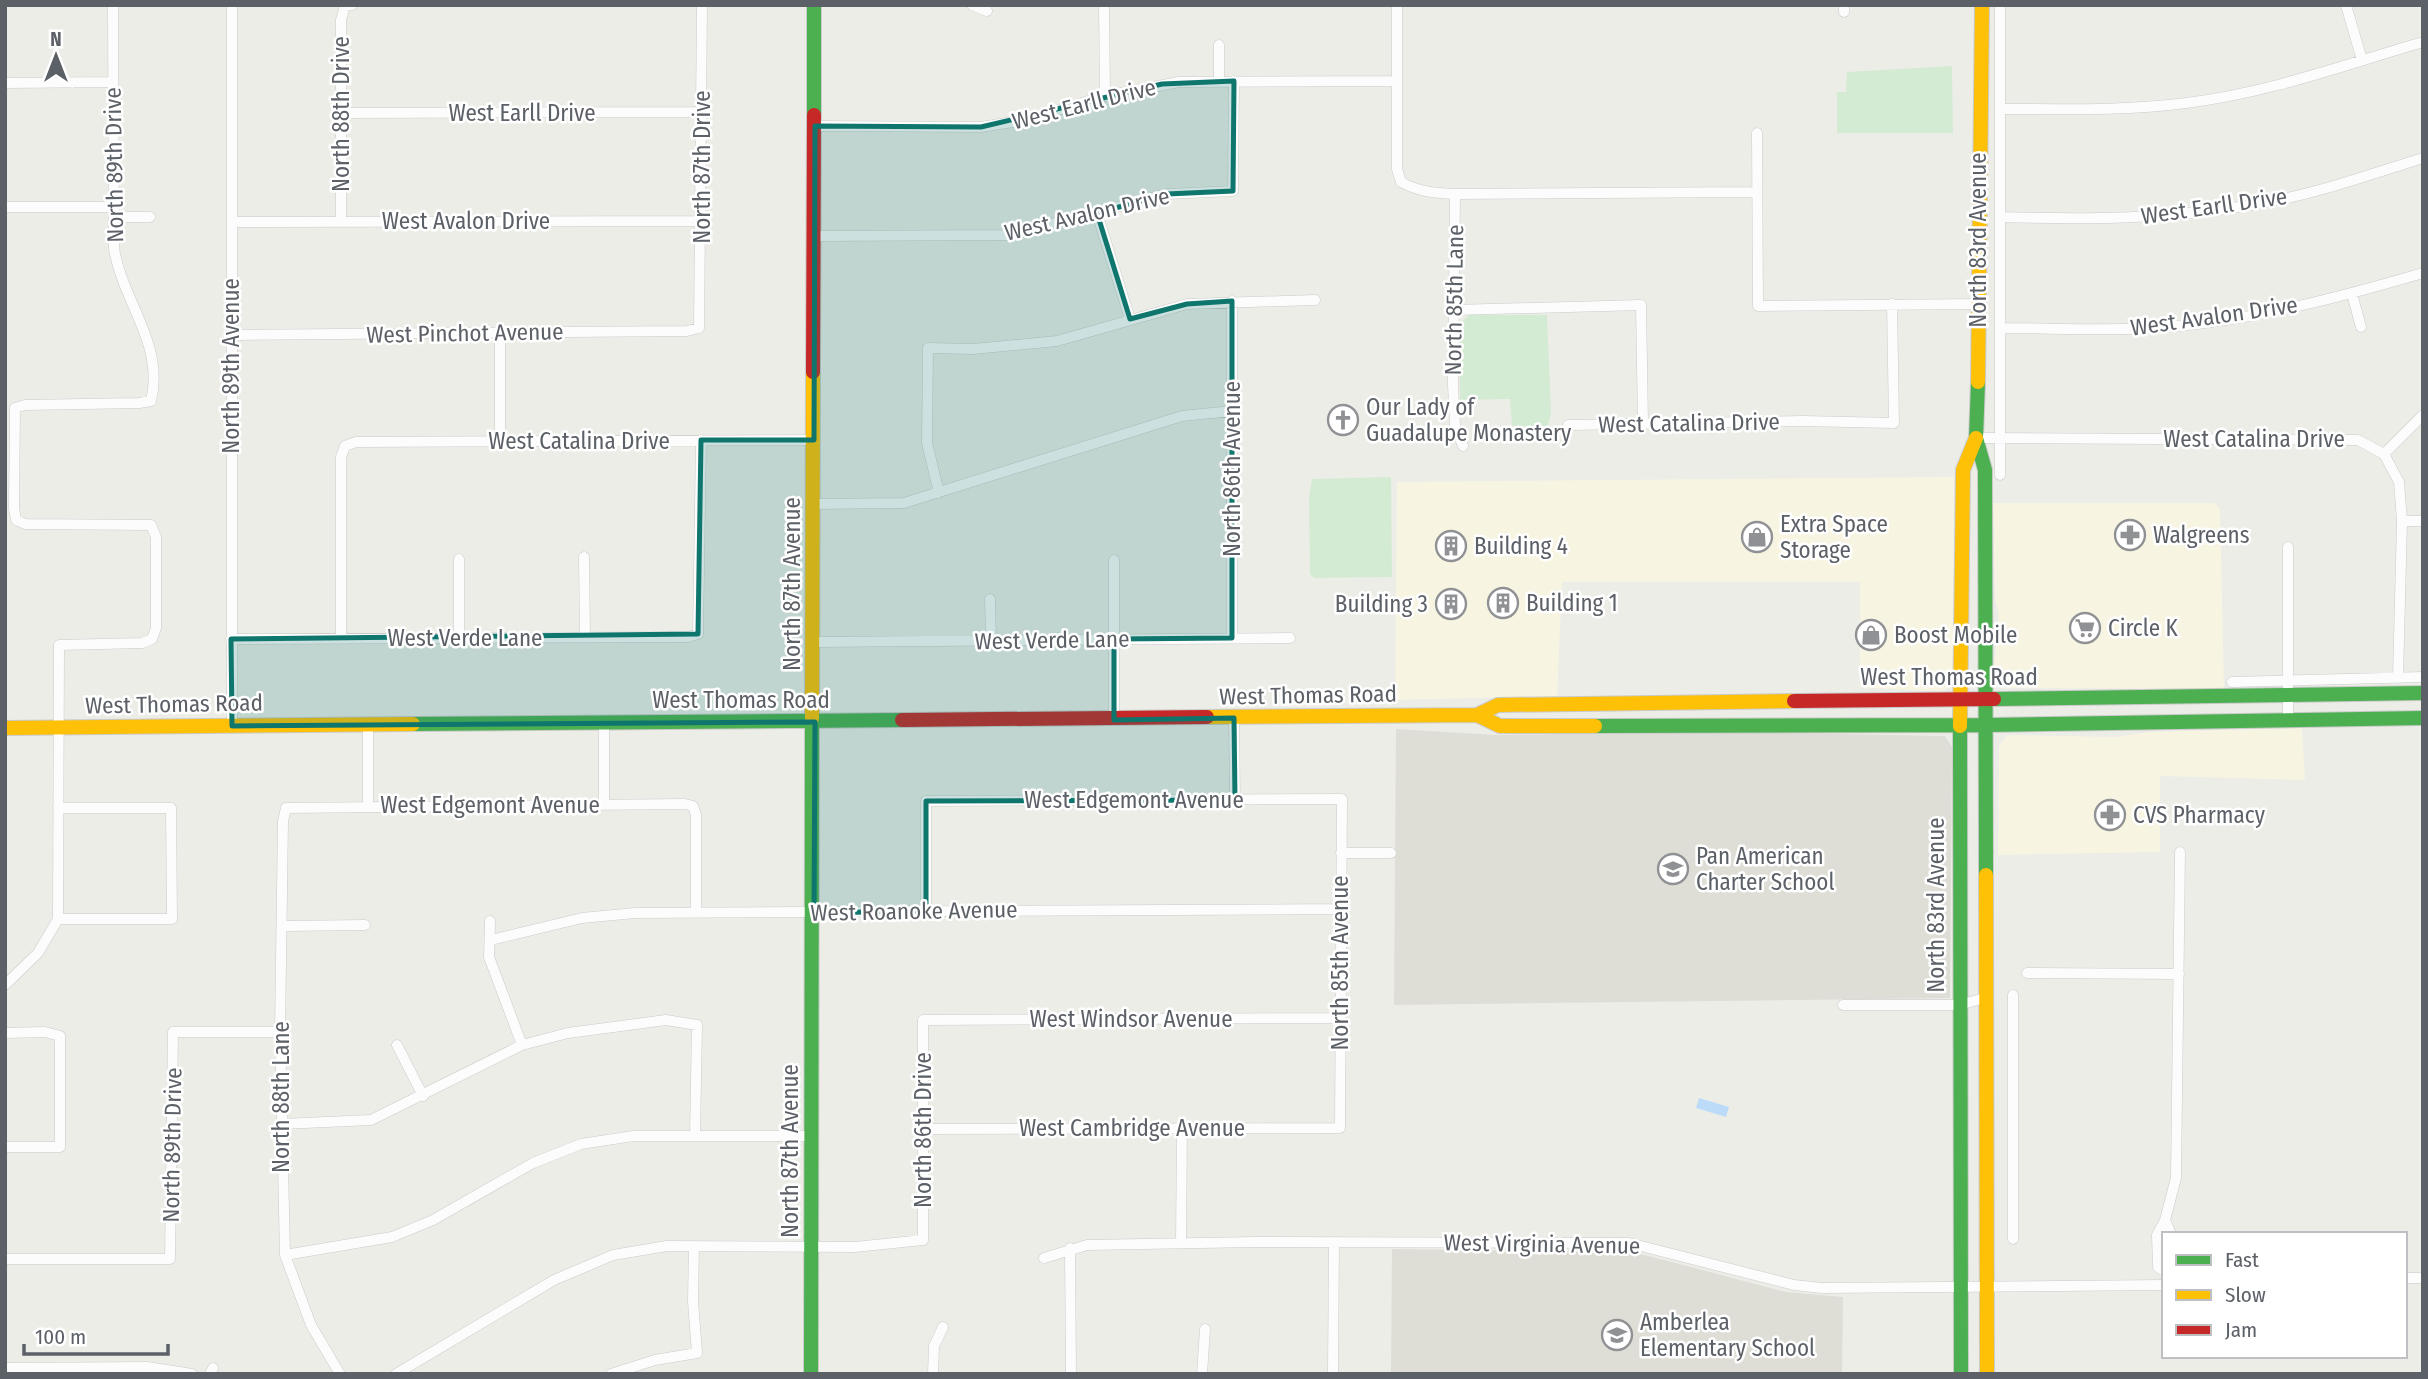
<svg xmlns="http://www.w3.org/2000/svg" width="2428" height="1379" font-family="'Fira Sans Condensed',sans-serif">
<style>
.commercial{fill:#f7f4e1}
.education{fill:#deddd6}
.green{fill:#d4ebd3}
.water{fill:#bbdbf8}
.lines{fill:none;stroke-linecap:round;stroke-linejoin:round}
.street-casing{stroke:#cacbca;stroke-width:11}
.fast-casing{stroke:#c9caca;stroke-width:16}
.slow-casing{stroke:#c9caca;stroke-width:16}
.jam-casing{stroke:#c9caca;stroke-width:16}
.street{stroke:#fcfcfc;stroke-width:10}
.fast{stroke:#4caf50;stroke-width:14}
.slow{stroke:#ffc107;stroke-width:14}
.jam{stroke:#c62828;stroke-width:14}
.marked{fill:#0f766e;fill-opacity:0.2;stroke:#0f766e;stroke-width:5;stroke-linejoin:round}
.labels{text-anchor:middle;stroke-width:5;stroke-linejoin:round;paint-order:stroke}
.street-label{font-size:23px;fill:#5c6067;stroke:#fff}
.poi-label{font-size:23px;fill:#5c6067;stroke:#fff;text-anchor:start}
</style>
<rect width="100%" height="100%" fill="#edede8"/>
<path class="commercial" d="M1954 477 1953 678 1952 684 1942 692 1860 687V582H1562L1557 696 1395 700 1397 482Z
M1993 503H2215L2220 509 2224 689 2009 688 1998 683 1993 675 1999 613 1995 599Z
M2302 728 2305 780 2160 776V852L1998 855 1999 746 2007 735 2116 737 2149 732Z"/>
<path class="education" d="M1396 729 1495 735 1717 732 1945 736 1952 747 1950 998 1394 1005Z
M1392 1249 1633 1252 1786 1292 1843 1297 1842 1374H1391Z"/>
<path class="green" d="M1952 66 1953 133H1837V92H1846L1847 72Z
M1469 315H1547L1551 413 1548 426H1512L1510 399 1460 400V323Z
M1391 477 1392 577 1314 578 1310 574 1309 498 1312 479Z"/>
<path class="water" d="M1699 1098 1729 1107 1726 1117 1696 1108Z"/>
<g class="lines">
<g class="street-casing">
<path id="street" d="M972 5 987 11
M1104 5 1105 96
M1397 5V169L1401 182C1419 192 1435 193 1455 194L1757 192
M1844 5V12
M2000 5V475
M2346 5 2362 60
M1219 45V81
M5 83 113 82
M2000 109C2062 109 2125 111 2186 103 2268 93 2344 65 2423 42
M342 113 702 112
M815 126 981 127 1025 120 1105 96 1179 82 1396 81
M1757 133 1758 306 1981 304
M1455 194 1453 384 1455 426 1463 446
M5 207H114
M1097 213 1130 319
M114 217H150
M2000 217C2093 220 2187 219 2278 200 2327 190 2375 173 2423 158
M232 222 701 221
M341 222V20L345 6 352 5
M815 236 1008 235 1167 194 1233 191 1234 81
M2352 294 2361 327
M1454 310 1641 305 1643 423
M2000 328C2050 328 2100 331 2150 328 2243 323 2334 299 2423 273
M231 335 687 331 699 328 702 5
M1568 425 1802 421 1894 423 1892 304
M1976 438 2358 440 2384 454 2399 482 2402 521 2398 678
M500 442V332
M2384 454 2423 415
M939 493 927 443 928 348 973 349 1057 341 1187 304 1315 300
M815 504 904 503 1182 416 1232 411
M2402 521H2423
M584 557 585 637
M459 559V638
M1114 560V720
M990 599 991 640
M341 638V457L345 446 356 442 814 440
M1232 638V301
M231 639 688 637 698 634 701 440
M814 642 1290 638
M2232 682 2423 677
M1234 718 1235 800
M2288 722V547
M604 723V804
M368 725V806
M232 726V5
M58 808H171L172 919H58
M1341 853H1391
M490 921 489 957 522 1045
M284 926 365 925
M491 940 582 918 635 913 1340 909
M2027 973 2179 974
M5 985 38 953 58 919 59 645 142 643 152 639 156 628V537L151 525 25 524 16 520 14 508 15 408 25 405 139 403 151 401C165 344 122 301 114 248L113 5
M2013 995V1239
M1843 1005H1959L1985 998
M5 1033 45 1032 60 1036V1147H5
M397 1045 423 1096
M282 1124 371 1120 522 1045 568 1033 666 1020 697 1025 695 1136
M923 1129 1340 1128 1342 799 926 801V911
M2165 1220 2176 1178 2180 852
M1181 1243 1182 1128
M1070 1248 1071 1374
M285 1255 392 1237 433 1220 533 1163 581 1144 633 1136H813
M1044 1258 1087 1245 1256 1242 1629 1243 1794 1285 1822 1288 2164 1285
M5 1259H170L173 1032H280
M2164 1271 2158 1267 2157 1235 2165 1220 2171 1234
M2405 1278H2423
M5 1368 147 1367 192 1374
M210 1374 213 1368
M340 1374 311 1325 285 1255 280 1032 283 821 286 808 685 804 693 806 696 815V912
M396 1374 554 1280 613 1255 667 1246 855 1247 923 1240V1020L1340 1018
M611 1374 655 1360 697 1353 693 1301 694 1246
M933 1374 934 1346 943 1327
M1202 1374 1205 1329
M1333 1374 1334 1242"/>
</g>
<g class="fast-casing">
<path id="fast" d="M814 115V5
M1978 382 1976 438 1985 470 1986 875
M1994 699 2423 693
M413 724 902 720
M1595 726 1987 725 2423 718
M1960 726 1961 1374
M811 1374 812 718"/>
</g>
<g class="slow-casing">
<path id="slow" d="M1978 382 1982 5
M1477 715 1498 705 1794 701
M1207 717 1477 715 1500 726H1595
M812 718 813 372
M1960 726 1963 470 1976 438
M5 728 413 724
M1986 875 1987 1374"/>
</g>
<g class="jam-casing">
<path id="jam" d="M813 372 814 115
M1794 701 1994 699
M902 720 1207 717"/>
</g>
<use href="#street" class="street"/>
<use href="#fast" class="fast"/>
<use href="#slow" class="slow"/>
<use href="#jam" class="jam"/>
</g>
<path class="marked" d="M1234 81 1233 191 1167 194 1097 213 1130 319 1187 304 1232 301V638L1114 639V720L1234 718 1235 800 926 801V911L814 913 815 722 232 726 231 639 698 634 701 440H814L815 126 981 127 1162 84Z"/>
<defs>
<g id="church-ring" transform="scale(1.575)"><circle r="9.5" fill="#fff" stroke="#8f9194" stroke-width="1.5"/><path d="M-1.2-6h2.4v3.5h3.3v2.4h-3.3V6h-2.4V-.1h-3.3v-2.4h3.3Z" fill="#8f9194"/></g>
<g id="pharmacy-ring" transform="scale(1.575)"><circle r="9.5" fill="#fff" stroke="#8f9194" stroke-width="1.5"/><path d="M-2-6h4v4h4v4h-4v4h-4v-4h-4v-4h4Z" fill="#8f9194"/></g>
<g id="shop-ring" transform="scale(1.575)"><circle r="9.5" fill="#fff" stroke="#8f9194" stroke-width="1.5"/><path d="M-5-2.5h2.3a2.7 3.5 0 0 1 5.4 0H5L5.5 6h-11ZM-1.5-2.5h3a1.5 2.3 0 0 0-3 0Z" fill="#8f9194"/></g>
<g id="building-ring" transform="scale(1.575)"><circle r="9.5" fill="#fff" stroke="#8f9194" stroke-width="1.5"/><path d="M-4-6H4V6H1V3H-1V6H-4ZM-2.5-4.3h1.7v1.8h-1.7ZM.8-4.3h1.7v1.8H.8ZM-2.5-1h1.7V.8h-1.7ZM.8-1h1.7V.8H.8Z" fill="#8f9194"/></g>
<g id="supermarket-ring" transform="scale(1.575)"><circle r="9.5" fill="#fff" stroke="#8f9194" stroke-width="1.5"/><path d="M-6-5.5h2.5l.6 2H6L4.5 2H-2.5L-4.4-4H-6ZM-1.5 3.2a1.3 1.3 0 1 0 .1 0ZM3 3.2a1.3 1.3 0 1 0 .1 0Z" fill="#8f9194"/></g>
<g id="school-ring" transform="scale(1.575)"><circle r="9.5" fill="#fff" stroke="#8f9194" stroke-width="1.5"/><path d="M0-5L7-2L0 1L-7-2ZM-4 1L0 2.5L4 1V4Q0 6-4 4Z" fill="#8f9194"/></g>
</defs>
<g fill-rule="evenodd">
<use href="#church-ring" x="1343" y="420"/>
<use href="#pharmacy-ring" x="2130" y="535"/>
<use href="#shop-ring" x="1757" y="537"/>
<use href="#building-ring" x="1451" y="546"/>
<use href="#building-ring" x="1503" y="603"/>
<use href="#building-ring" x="1451" y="604"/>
<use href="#supermarket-ring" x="2085" y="628"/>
<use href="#shop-ring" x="1871" y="635"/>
<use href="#pharmacy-ring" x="2110" y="815"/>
<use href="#school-ring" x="1673" y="869"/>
<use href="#school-ring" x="1617" y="1335"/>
</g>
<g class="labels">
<g class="street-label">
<text transform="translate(1084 104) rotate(-14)" y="8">West Earll Drive</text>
<text x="522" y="121">West Earll Drive</text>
<text transform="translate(341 114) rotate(-90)" y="8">North 88th Drive</text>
<text transform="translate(114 165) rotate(-91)" y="8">North 89th Drive</text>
<text transform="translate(702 167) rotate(-90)" y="8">North 87th Drive</text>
<text transform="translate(2214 206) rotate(-8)" y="8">West Earll Drive</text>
<text transform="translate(1087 214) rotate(-13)" y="8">West Avalon Drive</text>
<text x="466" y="229">West Avalon Drive</text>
<text transform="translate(1978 240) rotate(-90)" y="8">North 83rd Avenue</text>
<text transform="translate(1454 300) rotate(-89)" y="8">North 85th Lane</text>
<text transform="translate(2214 316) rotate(-8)" y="8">West Avalon Drive</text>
<text transform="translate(465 333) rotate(-1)" y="8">West Pinchot Avenue</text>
<text transform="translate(231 366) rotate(-90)" y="8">North 89th Avenue</text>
<text transform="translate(1689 423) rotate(-1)" y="8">West Catalina Drive</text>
<text x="2254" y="447">West Catalina Drive</text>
<text x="579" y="449">West Catalina Drive</text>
<text transform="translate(1232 469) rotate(-90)" y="8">North 86th Avenue</text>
<text transform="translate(792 584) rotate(-90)" y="8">North 87th Avenue</text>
<text x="465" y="646">West Verde Lane</text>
<text transform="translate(1052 640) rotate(-1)" y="8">West Verde Lane</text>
<text x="1949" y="685">West Thomas Road</text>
<text transform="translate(1308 695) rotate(-1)" y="8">West Thomas Road</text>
<text x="741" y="708">West Thomas Road</text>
<text transform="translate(174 704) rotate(-1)" y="8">West Thomas Road</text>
<text x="1134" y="808">West Edgemont Avenue</text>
<text x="490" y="813">West Edgemont Avenue</text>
<text transform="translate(1936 905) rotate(-90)" y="8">North 83rd Avenue</text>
<text transform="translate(914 911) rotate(-1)" y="8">West Roanoke Avenue</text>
<text transform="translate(1340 963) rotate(-90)" y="8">North 85th Avenue</text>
<text x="1131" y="1027">West Windsor Avenue</text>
<text transform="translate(281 1097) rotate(-90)" y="8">North 88th Lane</text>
<text x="1132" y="1136">West Cambridge Avenue</text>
<text transform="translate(923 1130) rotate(-90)" y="8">North 86th Drive</text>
<text transform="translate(172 1145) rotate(-89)" y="8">North 89th Drive</text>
<text transform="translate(790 1151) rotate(-90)" y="8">North 87th Avenue</text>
<text transform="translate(1542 1244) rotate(1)" y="8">West Virginia Avenue</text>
</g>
<g class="poi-label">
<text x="1366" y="415">Our Lady of<tspan x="1366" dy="26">Guadalupe Monastery</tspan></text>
<text x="1780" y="532">Extra Space<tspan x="1780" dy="26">Storage</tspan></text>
<text x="2153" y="543">Walgreens</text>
<text x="1474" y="554">Building 4</text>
<text x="1526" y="611">Building 1</text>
<text x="1428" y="612" text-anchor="end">Building 3</text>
<text x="2108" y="636">Circle K</text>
<text x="1894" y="643">Boost Mobile</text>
<text x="2133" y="823">CVS Pharmacy</text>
<text x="1696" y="864">Pan American<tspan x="1696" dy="26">Charter School</tspan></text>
<text x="1640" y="1330">Amberlea<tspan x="1640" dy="26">Elementary School</tspan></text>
</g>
</g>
<rect width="2428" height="1379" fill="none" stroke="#5c6067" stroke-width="14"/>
<rect x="2162" y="1232" width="245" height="126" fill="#ffffff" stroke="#bebfc2" stroke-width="2"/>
<rect x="2176" y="1255" width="35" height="10" fill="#4caf50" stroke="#bebfc2" stroke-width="2"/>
<text x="2225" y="1267" font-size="21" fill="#5c6067">Fast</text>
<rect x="2176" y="1290" width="35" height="10" fill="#ffc107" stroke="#bebfc2" stroke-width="2"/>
<text x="2225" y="1302" font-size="21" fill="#5c6067">Slow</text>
<rect x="2176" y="1325" width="35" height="10" fill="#c62828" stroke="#bebfc2" stroke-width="2"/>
<text x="2225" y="1337" font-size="21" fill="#5c6067">Jam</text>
<g transform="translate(56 56)" stroke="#ffffff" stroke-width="5" paint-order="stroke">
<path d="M0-5L12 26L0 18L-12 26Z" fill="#5c6067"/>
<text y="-10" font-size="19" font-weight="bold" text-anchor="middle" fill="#5c6067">N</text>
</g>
<path d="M24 1344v10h144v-10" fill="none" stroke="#5c6067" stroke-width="3.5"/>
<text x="35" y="1344" font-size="21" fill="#5c6067" stroke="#ffffff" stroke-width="5" paint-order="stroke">100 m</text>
</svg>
